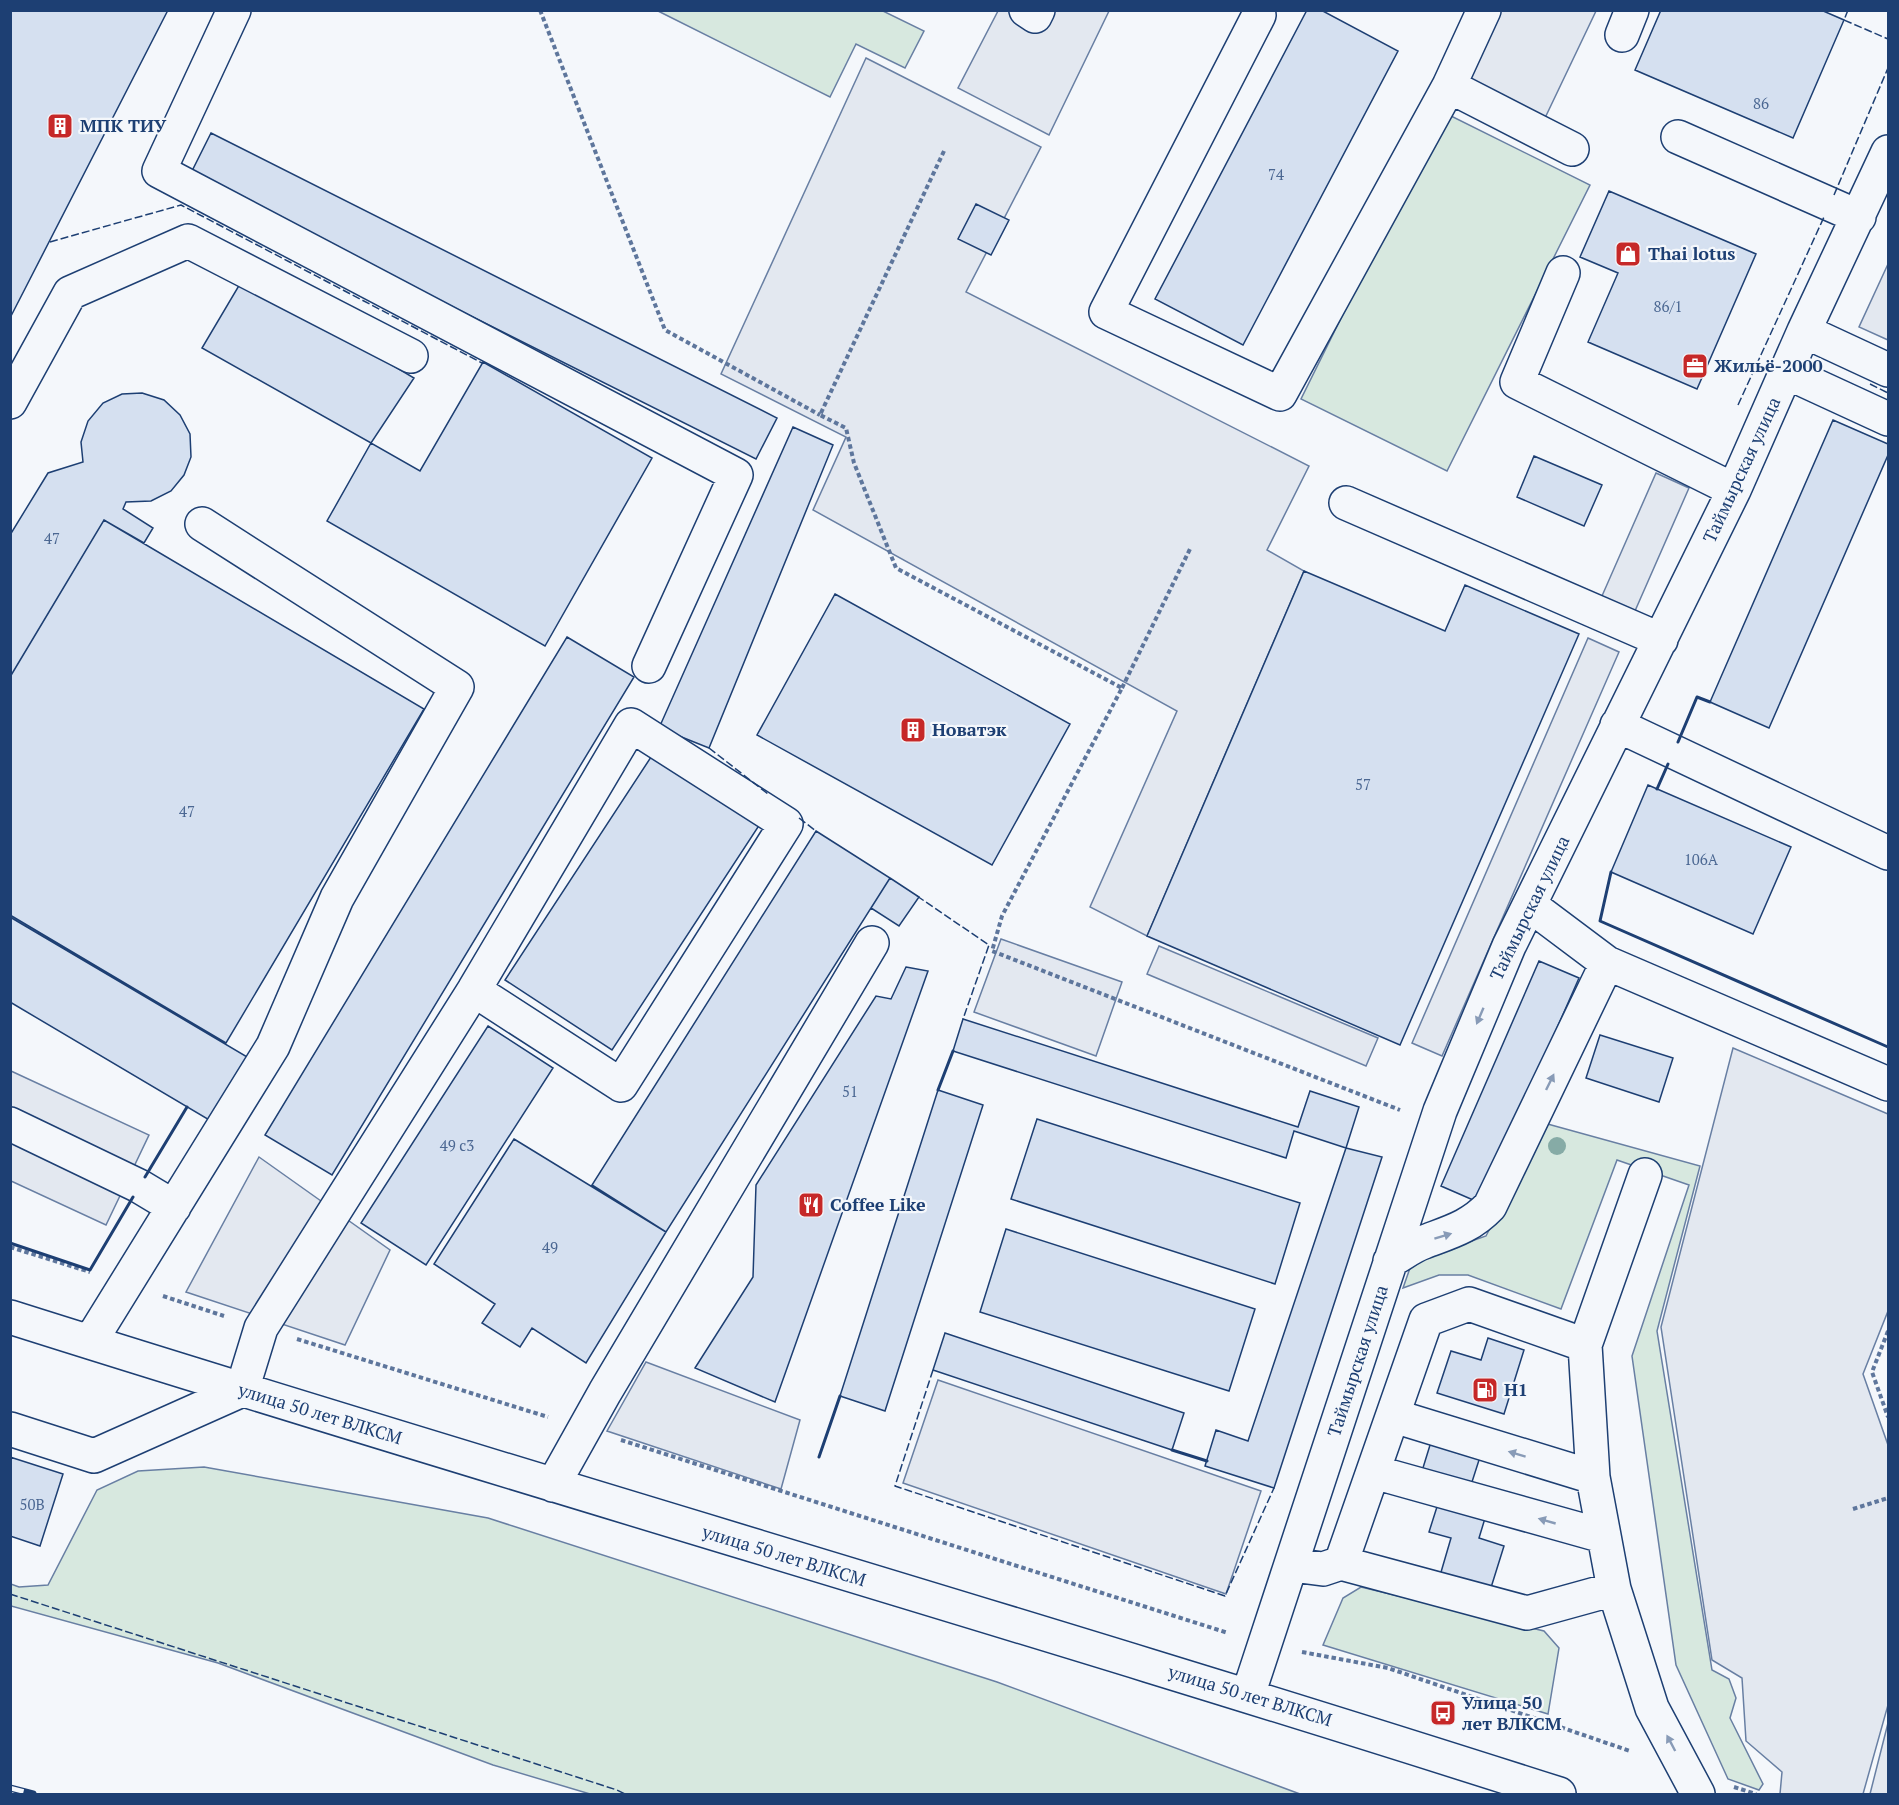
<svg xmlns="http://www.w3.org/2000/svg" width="1899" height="1805" font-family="'PT Serif',serif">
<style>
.green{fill:#d7e8df;stroke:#687fa3;stroke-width:1.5}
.parking{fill:#e3e8f0;stroke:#687fa3;stroke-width:1.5}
.building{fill:#d5e0f0;stroke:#1d3f73;stroke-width:1.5}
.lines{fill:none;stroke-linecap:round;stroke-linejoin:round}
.minor-casing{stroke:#1d3f73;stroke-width:36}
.path{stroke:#5e769c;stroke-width:4;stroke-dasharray:4.5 3;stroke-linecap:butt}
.minor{stroke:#f4f7fb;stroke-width:33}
.rail-casing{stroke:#1d3f73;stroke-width:7}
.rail{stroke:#f4f7fb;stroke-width:4.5;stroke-dasharray:14;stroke-linecap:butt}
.fence{stroke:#1d3f73;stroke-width:1.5;stroke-dasharray:8 3;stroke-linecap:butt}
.wall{stroke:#1d3f73;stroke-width:3}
.tree{fill:#86aba6}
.oneway{fill:#889bb7}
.labels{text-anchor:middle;stroke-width:4.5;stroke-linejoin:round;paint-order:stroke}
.number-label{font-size:15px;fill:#4b6792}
.poi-label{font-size:18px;font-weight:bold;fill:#1d3f73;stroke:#f4f7fb;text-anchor:start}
.street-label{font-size:18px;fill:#1d3f73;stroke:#f4f7fb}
</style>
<rect width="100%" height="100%" fill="#f4f7fb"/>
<path class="green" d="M658 11H883L924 31 905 68 856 44 830 97Z
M1443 112 1590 185 1447 471 1301 399Z
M1544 1123 1700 1166 1657 1331 1712 1670 1729 1679 1736 1698 1730 1718 1763 1784 1759 1790 1728 1779 1676 1665 1632 1356 1689 1185 1617 1160 1561 1309 1468 1275H1439L1403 1288 1410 1268 1432 1255 1486 1236Z
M204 1467 488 1518 997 1682 1300 1794H590L493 1765 218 1663 11 1606V1584L19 1587 48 1585 97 1490 138 1471Z
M1361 1587 1544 1631 1559 1648 1548 1714 1323 1645 1343 1598Z"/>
<path class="parking" d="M998 11H1109L1049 135 958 88Z
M1497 11H1596L1544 120 1463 82Z
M866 58 1041 147 966 292 1309 466 1267 550 1304 571 1147 936 1090 907 1177 711 813 510 846 437 721 374Z
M1888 264V340L1859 327Z
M1656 473 1689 488 1631 620 1598 605Z
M1588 638 1619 652 1442 1056 1412 1043Z
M1001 939 1122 982 1096 1056 974 1012Z
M1159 946 1378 1038 1366 1066 1147 974Z
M1733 1048 1888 1114V1311L1863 1374 1888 1445V1705L1863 1794H1780L1782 1772 1746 1741 1742 1678 1712 1660 1661 1327Z
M11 1071 149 1135 106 1225 11 1181Z
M259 1157 390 1250 345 1345 186 1292Z
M646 1362 800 1420 781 1489 607 1431Z
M938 1380 1261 1491 1226 1594 903 1483Z
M1888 1723V1794H1870Z"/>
<path class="building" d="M10 10H168L10 318Z
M1307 10H1321L1398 51 1243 345 1155 299Z
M1661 10H1821L1844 20 1793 138 1635 70Z
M211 133 777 418 756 459 190 175Z
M1609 191 1756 254 1697 389 1588 342 1618 273 1580 257Z
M976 204 1009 220 991 255 958 239Z
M244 277 414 378 371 443 202 348Z
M483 362 652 458 545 646 327 521 371 443 420 471Z
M142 393 164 400 180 415 190 434 191 457 184 475 171 491 151 501 126 502 123 509 153 528 144 543 104 520 10 677V535L48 473 83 462 81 442 88 421 103 403 122 394Z
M1833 420 1888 444V455L1769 728 1710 702Z
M793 427 833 445 709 748 659 728Z
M1534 456 1602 485 1584 526 1517 497Z
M104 520 424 709 226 1043 10 915V677Z
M1304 571 1445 631 1465 585 1579 634 1400 1045 1147 936Z
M835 594 1070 724 992 865 757 735Z
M567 637 634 677 332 1175 265 1135Z
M653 754 760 824 612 1050 505 980Z
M1648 785 1791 847 1753 934 1611 872Z
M816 831 890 878 666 1232 592 1185Z
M890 878 919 897 899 926 871 908Z
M10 917 254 1061 216 1124 10 1002Z
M1539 961 1579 978 1480 1203 1441 1186Z
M906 967 928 971 775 1402 695 1368 753 1277 756 1185 876 996 891 999Z
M963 1019 1298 1127 1310 1091 1359 1107 1346 1148 1294 1131 1286 1158 953 1051Z
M488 1026 553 1068 426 1265 361 1223Z
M1600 1035 1673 1058 1659 1102 1586 1078Z
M938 1090 983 1105 885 1411 840 1396Z
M1037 1119 1300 1203 1275 1284 1011 1199Z
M514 1139 666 1232 586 1363 532 1328 520 1347 482 1323 495 1304 434 1264Z
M1346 1148 1382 1157 1274 1488 1205 1466 1216 1430 1248 1441Z
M1006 1229 1255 1309 1229 1391 980 1312Z
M945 1333 1184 1413 1172 1450 933 1370Z
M1488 1338 1524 1350 1504 1414 1437 1393 1451 1351 1481 1360Z
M1439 1416 1488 1432 1471 1485 1493 1492 1479 1538 1504 1546 1489 1594 1439 1579 1451 1538 1429 1532 1442 1491 1418 1484Z
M10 1457 63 1474 40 1546 10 1536Z"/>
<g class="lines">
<g class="minor-casing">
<path id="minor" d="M234 10 159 171 736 475 649 666
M1026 10 1035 16 1038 10
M1259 15 1106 312 1280 394 1449 86 1484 10
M1622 35 1632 10
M1449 86 1572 149
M1678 137 1859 217
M1563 273 1517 382 1734 490
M1804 331 1888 370
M1786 372 1888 419
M10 402 70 293 188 241 411 356
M1346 503 1661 640
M1617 725 1888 853
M1531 906 1607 963 1888 1084
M10 1124 139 1186 174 1207
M1390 1261C1401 1255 1412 1246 1424 1242 1450 1232 1470 1227 1490 1206L1607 963
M10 1317C525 1480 1044 1629 1559 1794
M90 1342 273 1046 337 898 457 687 202 524
M1585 1345 1645 1175
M1394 1416 1593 1477
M10 1429 94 1456 242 1390 261 1328 474 990 631 725 786 824 621 1085 474 990
M1374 1472 1603 1536
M553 1485 605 1392 872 943
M1341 1563 1426 1320 1469 1304 1585 1345 1593 1477 1614 1589 1652 1708 1698 1794
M1292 1565 1323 1569 1341 1563 1527 1613 1614 1589
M1248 1695 1440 1111 1509 946 1734 490 1804 331 1888 152"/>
</g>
<path class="path" d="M540 10 665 330 820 415
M944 151 820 415 846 428 854 463 896 568 1122 688 1002 916 992 951 1400 1110
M1122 688 1190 549
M10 1247 90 1272
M163 1296 224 1316
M1888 1331 1872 1372 1888 1417
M297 1339 548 1417
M621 1440 1228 1633
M1853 1509 1888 1498
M1302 1652 1388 1668 1630 1751
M1734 1787 1756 1794"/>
<use href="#minor" class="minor"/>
<g class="rail-casing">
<path id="rail" d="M10 1788 33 1794"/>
</g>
<use href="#rail" class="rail"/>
<path class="fence" d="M1848 10 1844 20 1888 39
M1834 195 1888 68
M50 242 181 205 482 363
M1888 340V339
M1870 384 1888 393
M1738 405 1824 217
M709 748 768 794
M799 818 816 831
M917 896 989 945 963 1019
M933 1370 895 1486 1225 1596 1274 1488
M10 1594 617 1790 625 1794"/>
<path class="wall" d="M1678 742 1697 697 1710 702
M1657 789 1668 764
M1611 872 1600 921 1888 1047
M938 1090 953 1051
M145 1177 187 1107
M10 1243 90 1270 133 1197
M1172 1450 1207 1461
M819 1457 840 1396"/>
</g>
<circle class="tree" cx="1557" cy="1146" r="9"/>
<defs><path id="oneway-solid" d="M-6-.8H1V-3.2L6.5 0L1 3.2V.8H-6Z" transform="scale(1.5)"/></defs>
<g class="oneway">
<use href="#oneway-solid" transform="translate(1480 1016) rotate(113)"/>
<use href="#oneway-solid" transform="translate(1550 1082) rotate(-64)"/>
<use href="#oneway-solid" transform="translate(1443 1236) rotate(-17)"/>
<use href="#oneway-solid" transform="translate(1517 1454) rotate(-163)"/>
<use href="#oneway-solid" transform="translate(1547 1521) rotate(-164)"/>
<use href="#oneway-solid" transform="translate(1671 1743) rotate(-118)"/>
</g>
<defs>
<g id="building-square" transform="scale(1.35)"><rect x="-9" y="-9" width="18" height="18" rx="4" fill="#c62828" stroke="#f4f7fb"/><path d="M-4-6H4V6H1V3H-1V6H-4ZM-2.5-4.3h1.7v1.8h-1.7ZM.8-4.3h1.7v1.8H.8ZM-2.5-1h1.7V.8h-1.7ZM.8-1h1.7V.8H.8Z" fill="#fff"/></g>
<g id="shop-square" transform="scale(1.35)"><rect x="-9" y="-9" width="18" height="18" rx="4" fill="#c62828" stroke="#f4f7fb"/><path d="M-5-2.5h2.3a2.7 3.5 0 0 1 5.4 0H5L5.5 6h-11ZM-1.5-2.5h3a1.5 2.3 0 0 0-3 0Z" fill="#fff"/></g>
<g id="office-square" transform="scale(1.35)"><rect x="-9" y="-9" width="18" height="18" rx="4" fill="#c62828" stroke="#f4f7fb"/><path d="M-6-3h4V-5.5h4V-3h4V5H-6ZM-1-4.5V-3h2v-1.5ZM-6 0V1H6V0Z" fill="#fff"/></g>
<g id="restaurant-square" transform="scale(1.35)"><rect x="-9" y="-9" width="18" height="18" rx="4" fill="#c62828" stroke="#f4f7fb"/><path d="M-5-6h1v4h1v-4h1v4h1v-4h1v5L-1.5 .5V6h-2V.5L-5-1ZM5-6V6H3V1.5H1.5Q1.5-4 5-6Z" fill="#fff"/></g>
<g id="fuel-square" transform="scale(1.35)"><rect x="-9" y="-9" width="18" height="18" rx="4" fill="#c62828" stroke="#f4f7fb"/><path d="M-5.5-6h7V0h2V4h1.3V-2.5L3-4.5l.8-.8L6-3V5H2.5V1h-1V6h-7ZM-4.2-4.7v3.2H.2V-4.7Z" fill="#fff"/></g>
<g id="bus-square" transform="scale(1.35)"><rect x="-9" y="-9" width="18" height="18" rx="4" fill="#c62828" stroke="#f4f7fb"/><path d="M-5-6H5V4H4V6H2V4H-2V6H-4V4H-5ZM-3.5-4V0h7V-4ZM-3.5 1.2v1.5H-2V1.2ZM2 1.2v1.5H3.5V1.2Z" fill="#fff"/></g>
</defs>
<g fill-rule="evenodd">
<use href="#building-square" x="60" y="126"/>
<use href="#shop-square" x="1628" y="254"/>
<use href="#office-square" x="1695" y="366"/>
<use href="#building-square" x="913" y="730"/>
<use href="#restaurant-square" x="811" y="1205"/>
<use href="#fuel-square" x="1485" y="1390"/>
<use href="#bus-square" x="1443" y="1713"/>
</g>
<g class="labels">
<g class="number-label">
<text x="1761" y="109">86</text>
<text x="1276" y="180">74</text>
<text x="1668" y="312">86/1</text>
<text x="52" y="544">47</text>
<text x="1363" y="790">57</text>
<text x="187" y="817">47</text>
<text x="1701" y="865">106А</text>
<text x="850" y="1097">51</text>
<text x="457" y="1151">49 с3</text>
<text x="550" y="1253">49</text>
<text x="32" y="1510">50В</text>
</g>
<g class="poi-label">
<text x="80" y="132">МПК ТИУ</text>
<text x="1648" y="260">Thai lotus</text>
<text x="1714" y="372">Жильё-2000</text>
<text x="932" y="736">Новатэк</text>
<text x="830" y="1211">Coffee Like</text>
<text x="1504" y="1396">Н1</text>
<text x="1462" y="1709">Улица 50<tspan x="1462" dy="21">лет ВЛКСМ</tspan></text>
</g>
<g class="street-label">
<text transform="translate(1742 470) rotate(-65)" y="6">Таймырская улица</text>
<text transform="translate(1530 908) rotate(-64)" y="6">Таймырская улица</text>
<text transform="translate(1358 1361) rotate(-72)" y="6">Таймырская улица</text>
<text transform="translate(320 1414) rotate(17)" y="6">улица 50 лет ВЛКСМ</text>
<text transform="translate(784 1556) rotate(17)" y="6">улица 50 лет ВЛКСМ</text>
<text transform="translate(1250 1696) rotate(17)" y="6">улица 50 лет ВЛКСМ</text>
</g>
</g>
<rect width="1899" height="1805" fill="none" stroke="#1d3f73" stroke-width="24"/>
</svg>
